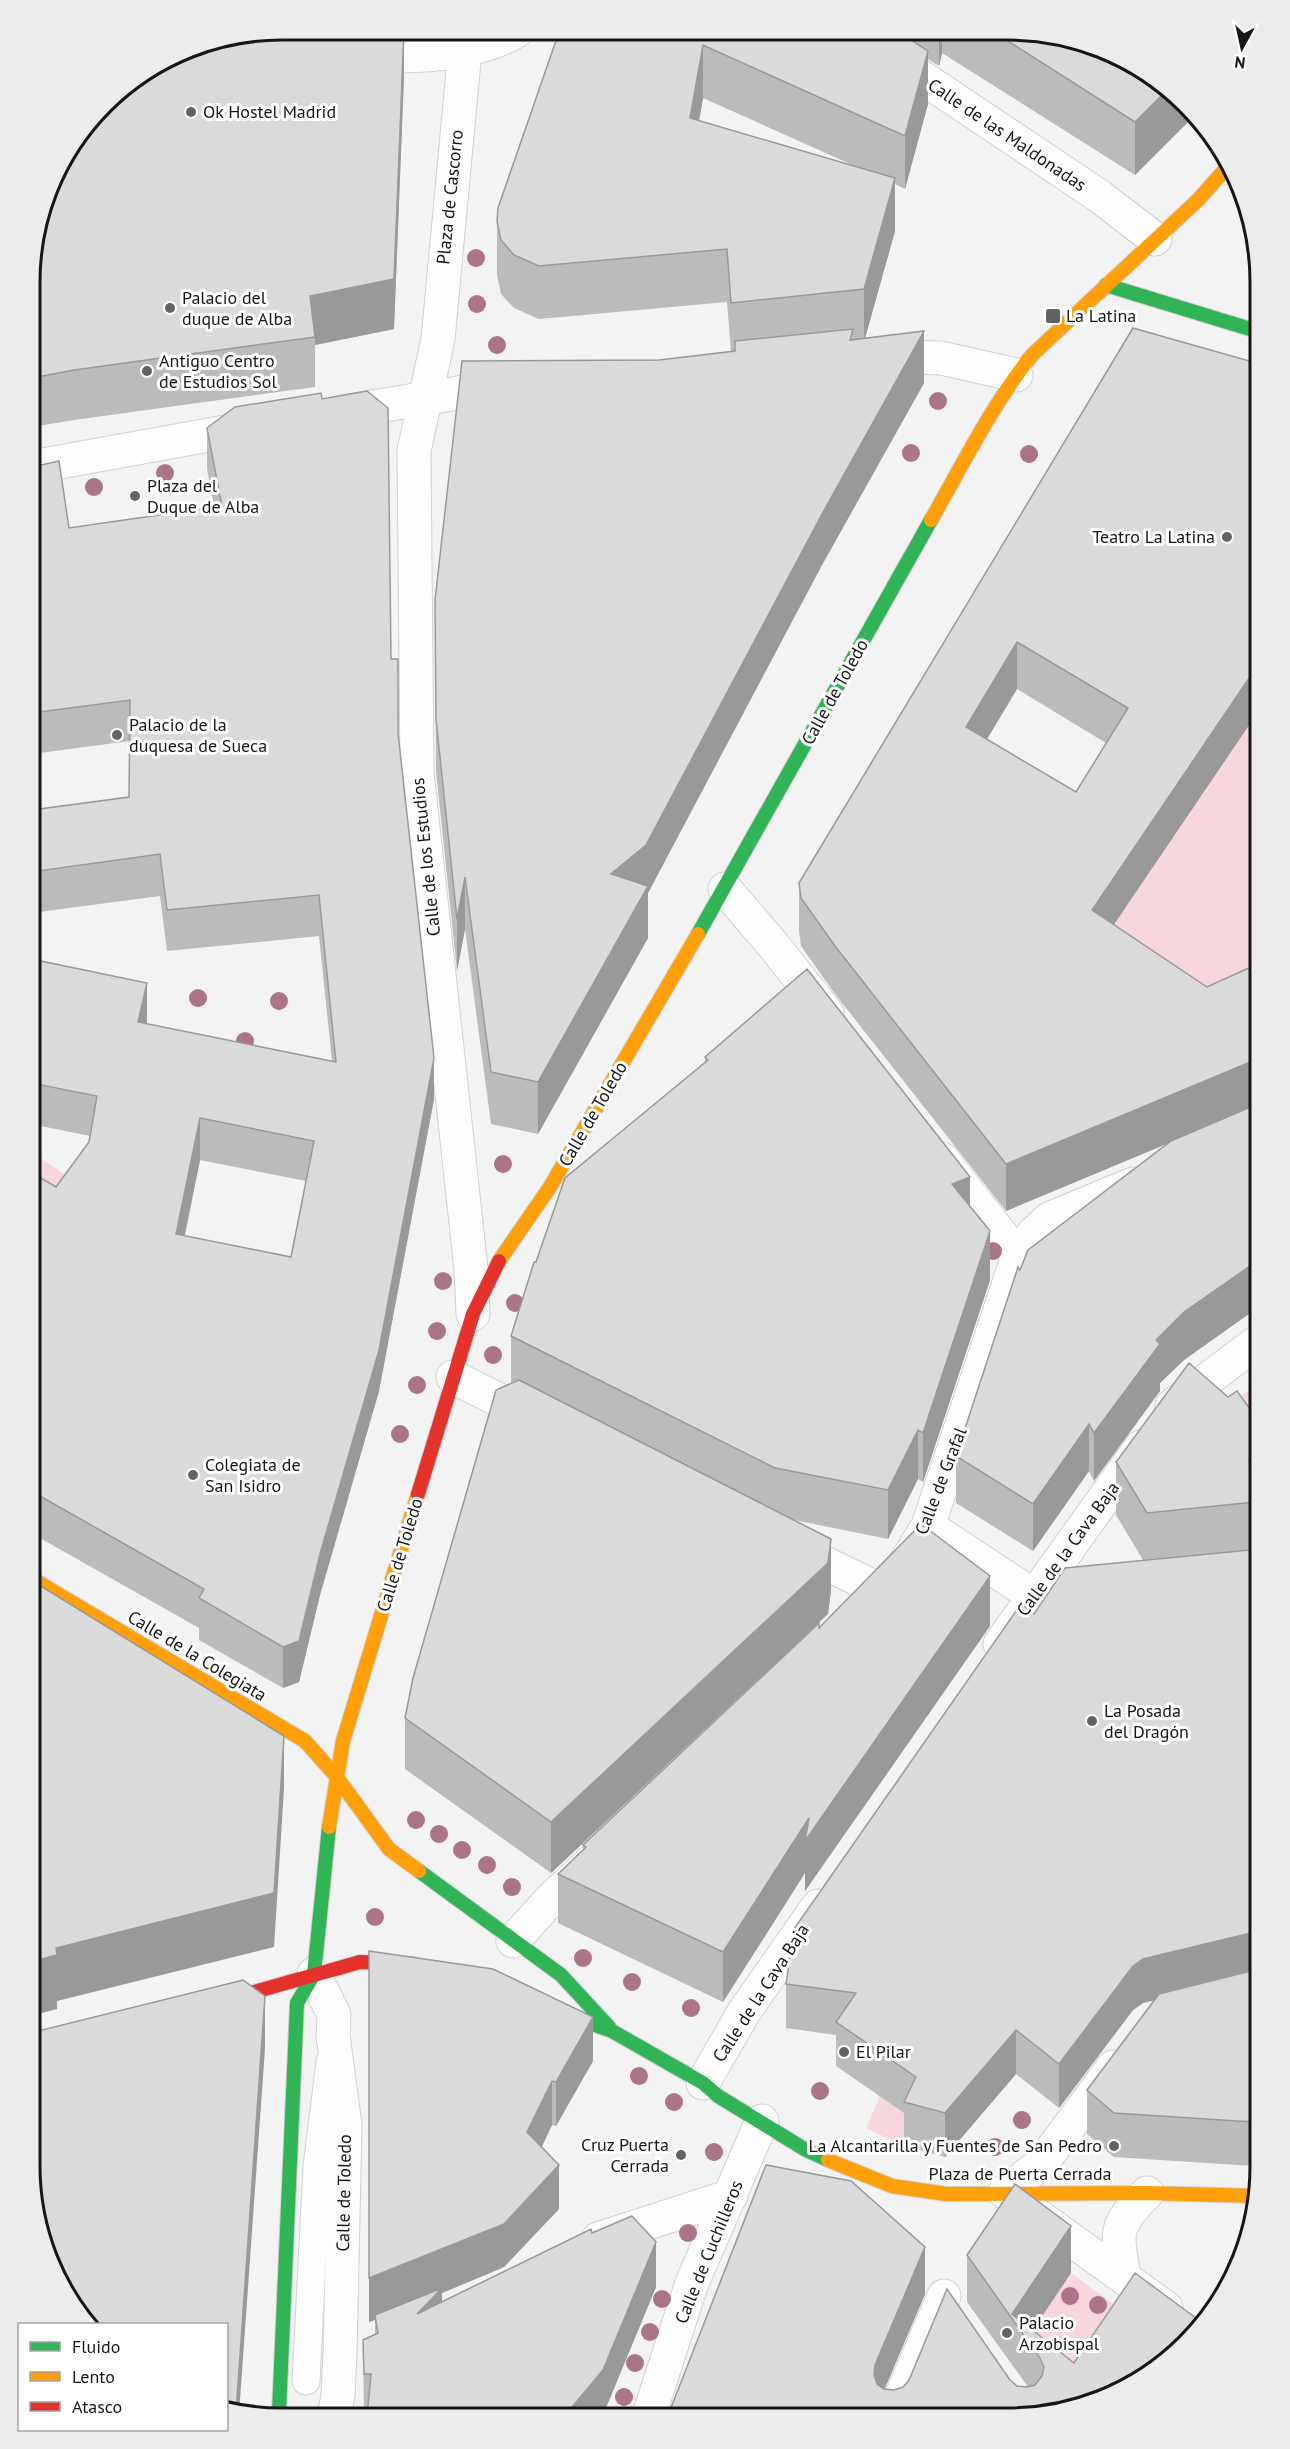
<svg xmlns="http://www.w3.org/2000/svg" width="1290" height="2449" font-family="'PT Sans',sans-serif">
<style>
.green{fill:#f8d6dd}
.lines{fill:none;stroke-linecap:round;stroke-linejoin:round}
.lane-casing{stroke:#d2d0d1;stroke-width:29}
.street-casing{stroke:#d2d0d1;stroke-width:35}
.fast-casing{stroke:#d2d0d1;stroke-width:16}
.slow-casing{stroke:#d2d0d1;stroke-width:16}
.jam-casing{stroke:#d2d0d1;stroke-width:16}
.lane{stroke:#fdfdfd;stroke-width:27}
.street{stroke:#fdfdfd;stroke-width:33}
.fast{stroke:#30b455;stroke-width:14}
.slow{stroke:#ff9f0a;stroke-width:14}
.jam{stroke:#e5322d;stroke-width:14}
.tree{fill:#ab7489}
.wall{fill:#bcbbbb;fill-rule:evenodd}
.shaded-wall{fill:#999}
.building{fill:#dbdada;stroke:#999;stroke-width:1.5;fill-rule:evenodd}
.poi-dot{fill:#646363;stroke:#fff;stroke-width:2}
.labels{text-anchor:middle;stroke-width:6;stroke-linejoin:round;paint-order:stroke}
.poi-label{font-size:18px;fill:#171616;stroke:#fff;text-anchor:start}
.street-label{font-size:18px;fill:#171616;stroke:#fff}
.rim{fill:none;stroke:#171616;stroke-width:3}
</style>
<rect width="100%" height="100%" fill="#f4f3f3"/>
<path class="green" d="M1260 709V1010L1092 957Z
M31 1152 72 1179 31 1208Z
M1260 1380V1477L1204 1429Z
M917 2041 908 2137 904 2146 866 2128 880 2096Z
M1071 2273 1135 2320 1076 2408 1012 2362Z"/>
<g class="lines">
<g class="lane-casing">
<path id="lane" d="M306 2381 317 2167 330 2062"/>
</g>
<g class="street-casing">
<path id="street" d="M463 31 465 50 438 339 414 451 417 772 471 1269 473 1314
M361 56C412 57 471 57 517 31
M890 56 1099 196 1155 239
M879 360 907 357 941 358 1016 375
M342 412 482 389 501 388
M32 467 253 427
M725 889 774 946 827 1013
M942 1159 1018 1256
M453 1377 535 1418
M1172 1406 1260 1340
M928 1526 1034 1596 1055 1594
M790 1546 880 1590
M903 1566 928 1526 1018 1256 1033 1234 1049 1219 1133 1184
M1000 1644 1141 1447
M513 1941 552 1898 592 1861
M314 1974 334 2015 333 2035 345 2125 340 2354 338 2395 334 2417
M1113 2067 1042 2163 1005 2192 1166 2308
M703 2083 744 2012 818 1906
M598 2239 731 2196
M1124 2276C1116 2232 1114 2226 1147 2193
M648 2418 692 2283 762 2121
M892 2419 944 2296"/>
</g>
<g class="fast-casing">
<path id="fast" d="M1106 285 1260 332
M698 934 931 520
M419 1871 561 1975 609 2027
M549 2009 612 2031 703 2083 718 2096 806 2150 828 2160
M279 2412 297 2003 314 1974 329 1827"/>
</g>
<g class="slow-casing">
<path id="slow" d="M931 520C963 464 992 405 1032 355L1199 199 1229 165
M499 1261 550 1187 698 934
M31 1578 305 1741 336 1776 389 1849 419 1871
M329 1827 343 1741 418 1494
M828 2160 892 2186 946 2194 1147 2193 1256 2196"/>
</g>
<g class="jam-casing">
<path id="jam" d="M418 1494 473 1314 499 1261
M215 2003 360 1962 413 1964"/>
</g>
<use href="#lane" class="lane"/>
<use href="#street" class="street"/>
<use href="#fast" class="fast"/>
<use href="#slow" class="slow"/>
<use href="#jam" class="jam"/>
</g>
<g class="tree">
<circle cx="476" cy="258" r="9"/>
<circle cx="477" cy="304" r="9"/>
<circle cx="497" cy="345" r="9"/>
<circle cx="938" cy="401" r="9"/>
<circle cx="911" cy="453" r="9"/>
<circle cx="1029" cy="454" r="9"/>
<circle cx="165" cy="473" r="9"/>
<circle cx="94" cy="487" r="9"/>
<circle cx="198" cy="998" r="9"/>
<circle cx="279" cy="1001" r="9"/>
<circle cx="245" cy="1041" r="9"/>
<circle cx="503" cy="1164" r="9"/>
<circle cx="993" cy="1251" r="9"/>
<circle cx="443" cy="1281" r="9"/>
<circle cx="515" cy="1303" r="9"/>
<circle cx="437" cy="1331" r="9"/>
<circle cx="493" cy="1355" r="9"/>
<circle cx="417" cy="1385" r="9"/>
<circle cx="400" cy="1434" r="9"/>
<circle cx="416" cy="1820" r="9"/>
<circle cx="439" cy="1834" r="9"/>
<circle cx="462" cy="1850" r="9"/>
<circle cx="487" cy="1865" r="9"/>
<circle cx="512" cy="1887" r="9"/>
<circle cx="375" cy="1917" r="9"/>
<circle cx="583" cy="1958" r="9"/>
<circle cx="632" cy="1982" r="9"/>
<circle cx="691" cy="2008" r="9"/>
<circle cx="639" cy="2076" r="9"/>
<circle cx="820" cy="2091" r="9"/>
<circle cx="674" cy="2102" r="9"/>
<circle cx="1022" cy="2120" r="9"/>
<circle cx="995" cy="2147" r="9"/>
<circle cx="714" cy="2152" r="9"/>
<circle cx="688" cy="2233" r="9"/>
<circle cx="1070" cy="2296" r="9"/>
<circle cx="662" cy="2299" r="9"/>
<circle cx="1098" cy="2305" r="9"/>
<circle cx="650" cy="2332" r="9"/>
<circle cx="635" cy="2363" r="9"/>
<circle cx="624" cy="2397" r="9"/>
</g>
<path class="wall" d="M282 30 406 31V38H404V76L394 329 315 345V387L74 420 32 427V250Z
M559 32 1057 35 1174 92 1194 116 1135 175 942 53 939 66 928 59V104L905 189 895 184V231L865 338 924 383 822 565 648 893V938L538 1134 491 1124 465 929 457 971 436 771 435 600 659 360 731 352 727 302 539 319 514 308 501 294 497 275V222ZM703 98 857 167 699 121Z
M1133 328 1260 709 1114 924 1207 987 1260 963V1306L1184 1360 1160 1383V1391L1094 1481 1089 1471 1033 1551 956 1503V1456L1020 1270 1166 1144 1006 1211 835 994 801 946 799 930V883ZM1017 689 1106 743 1076 792 987 739Z
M322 399 391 659 434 1099 379 1391 320 1595 299 1682 283 1688 199 1640V1628L31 1533V1172L56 1187 89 1142 90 1136 31 1124V959L147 1024 332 1061 319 936 167 951 160 896 31 913 32 810 129 797 130 741 32 754V467L69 528 214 507 207 469V428ZM200 1160 306 1181 291 1257 185 1236Z
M705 1057 970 1206 990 1280 923 1482 918 1479 888 1539 794 1520 831 1590 828 1614 551 1873 405 1769V1718L511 1384V1336L536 1262 705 1062Z
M1228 1397 1260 1423V1483L1254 1498 1255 1549H1260L1259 2166 1237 2165 1114 2157 1087 2134V2090L1154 2000 1143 2003 1133 2010 1059 2108 1016 2074 945 2157 904 2146V2113L836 2066V2035L786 2028V1984L1034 1614 1143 1560 1116 1515V1462Z
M990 1626 805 1891V1873L723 2002 558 1923V1874L583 1850V1845L819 1627Z
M369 1951 593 2061 556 2126 552 2125 542 2147 559 2209 504 2267 442 2293V2302L592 2233 656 2287 603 2415 601 2418 364 2417 363 2340 375 2335V2320L369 2322Z
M1259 2187 1241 2263 1237 2270V2256Z
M967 2255 1071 2273 1032 2331 1089 2405 667 2418 925 2294 884 2389 894 2390 1010 2380 1017 2386 1028 2387 967 2302Z"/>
<path class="shaded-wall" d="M404 31V76L394 329 315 345V337L310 296Z
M939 34H942V53L939 66Z
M703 45V98L690 171V118Z
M928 51V104L905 189V136Z
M1168 89 1174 92 1194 116 1135 175V122Z
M895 178V231L864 342V289Z
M924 331V383L822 565 648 893V938L538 1134V1082L611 874 822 514Z
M1017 642V689L966 774V727Z
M1260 662V709L1092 957V910Z
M465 877V929L457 971V919Z
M147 983V1025L138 1022Z
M434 1058V1099L379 1391 320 1595 299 1682 283 1688V1647Z
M1260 1058V1105L1006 1211V1164Z
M200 1118V1160L176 1276V1234Z
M970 1177V1226L952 1184Z
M990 1231V1280L923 1482V1433Z
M1260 1259V1306L1184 1360 1160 1383V1391L1094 1481V1433L1156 1340 1184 1312Z
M1089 1424V1471L1033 1551V1504Z
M1260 1429V1483L1253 1502 1249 1460Z
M918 1430V1479L888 1539V1490Z
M831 1539V1590L828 1614 551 1873V1822Z
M990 1576V1626L805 1891V1873L723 2002V1952L809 1818Z
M284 1736V1789L274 1947 57 2001V2009L30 2016V1962L56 1948Z
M1255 1932V1976L1143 2003 1133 2010 1059 2108V2064L1133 1966 1143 1959Z
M265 1996V2049L239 2414 236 2413Z
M593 2017V2061L556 2126V2082Z
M1016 2030V2074L945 2157V2113Z
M552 2081V2125L527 2176V2132Z
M559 2165V2209L504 2267 442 2293V2333L375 2315V2320L369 2322V2278Z
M1071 2226V2273L1027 2339 1012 2314Z
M656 2242V2287L603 2415 601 2418H563Z
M925 2247V2294L875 2412 874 2375 875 2365Z"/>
<path class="building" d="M282 30 404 31 394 279 310 296 315 337 74 370 32 378V250L56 170 116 93 186 49Z
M559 32 902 34 928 51 905 136 703 45 690 118 895 178 864 289 731 303 727 249 539 266 514 255 501 240 497 222 498 208Z
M997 34 1057 35 1119 56 1168 89 1135 122Z
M1133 328 1260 364V662L1092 910 1207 987 1260 963V1058L1006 1164 835 946 801 898 799 883ZM1017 642 1128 708 1076 792 966 727Z
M853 329 850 340 924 331 822 514 646 845 611 874 648 886 538 1082 491 1072 465 877 457 919 436 719 435 600 462 361 659 360 735 351V341Z
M367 391 388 408 391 659H398V733L434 1058 379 1350 320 1554 299 1641 283 1647 199 1598 204 1589 31 1491V1172L56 1187 89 1142 97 1096 31 1083V959L147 983 138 1022 336 1062 319 895 167 910 160 854 31 872 32 810 129 797 130 700 32 713V467L59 461 69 528 222 506 207 428 235 407 321 393 322 399ZM200 1118 314 1141 291 1257 176 1234Z
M807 969 970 1177 952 1184 990 1231 923 1433 918 1430 888 1490 775 1468 511 1336 534 1262H536L565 1178 708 1060 705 1057Z
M1260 1103V1259L1184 1312 1156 1340 1160 1344 1094 1433 1089 1424 1033 1504 956 1456 1018 1267 1020 1270 1028 1250 1171 1141Z
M1189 1363 1228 1397 1237 1391 1260 1423V1429L1249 1460 1255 1502 1147 1513 1116 1462Z
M519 1380 831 1539 828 1563 551 1822 405 1718 413 1678 496 1390Z
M921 1524 990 1576 805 1841 809 1818 723 1952 558 1874 586 1847 583 1845 819 1623V1628Z
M1260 1549V1932H1255L1143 1959 1133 1966 1059 2064 1016 2030 945 2113 904 2102 916 2077 836 2022 856 1993 786 1984 794 1929 1021 1604 1034 1614 1065 1568Z
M31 1580 284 1736 274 1893 56 1948 57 1955 30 1962Z
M369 1951 493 1969 593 2017 556 2082 552 2081 527 2132 559 2165 504 2224 369 2278Z
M1259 1969V2122L1237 2121 1114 2113 1087 2090 1159 1994Z
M243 1980 265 1996 236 2413 226 2411V2325H88L73 2307 44 2248 30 2167V2033Z
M766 2165 851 2181 925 2247 875 2365 874 2375 877 2384 884 2389 894 2390 903 2387 909 2380 947 2289 1010 2380 1017 2386 1027 2387 1035 2385 1042 2376 1044 2367 1040 2358 967 2255 1015 2184 1071 2226 1012 2314 1074 2363 1135 2273 1204 2324 1148 2376 1089 2405 1008 2419 667 2418Z
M1259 2187 1242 2260 1237 2256Z
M632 2216 656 2242 603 2370 563 2418 367 2417 371 2374H364L363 2340 378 2333 375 2315 442 2288 417 2314 591 2229 592 2233Z"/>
<g class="poi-dot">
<circle cx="191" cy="112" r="6"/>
<circle cx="170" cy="308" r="6"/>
<rect x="1045" y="308" width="16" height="16" rx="3"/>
<circle cx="147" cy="371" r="6"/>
<circle cx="135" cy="496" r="6"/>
<circle cx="1227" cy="537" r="6"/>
<circle cx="117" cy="735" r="6"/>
<circle cx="193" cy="1475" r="6"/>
<circle cx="1092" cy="1721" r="6"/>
<circle cx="844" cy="2052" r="6"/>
<circle cx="1114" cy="2146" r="6"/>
<circle cx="681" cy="2155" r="6"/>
<circle cx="1007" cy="2333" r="6"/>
</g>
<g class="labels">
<g class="poi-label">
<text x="203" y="118">Ok Hostel Madrid</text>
<text x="182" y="304">Palacio del<tspan x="182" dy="21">duque de Alba</tspan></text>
<text x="1066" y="322">La Latina</text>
<text x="159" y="367">Antiguo Centro<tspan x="159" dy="21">de Estudios Sol</tspan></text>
<text x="147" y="492">Plaza del<tspan x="147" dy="21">Duque de Alba</tspan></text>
<text x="1215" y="543" text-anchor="end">Teatro La Latina</text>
<text x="129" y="731">Palacio de la<tspan x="129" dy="21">duquesa de Sueca</tspan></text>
<text x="205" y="1471">Colegiata de<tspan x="205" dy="21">San Isidro</tspan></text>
<text x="1104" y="1717">La Posada<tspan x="1104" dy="21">del Dragón</tspan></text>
<text x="856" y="2058">El Pilar</text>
<text x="669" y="2151" text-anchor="end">Cruz Puerta<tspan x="669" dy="21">Cerrada</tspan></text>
<text x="1102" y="2152" text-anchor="end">La Alcantarilla y Fuentes de San Pedro</text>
<text x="1019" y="2329">Palacio<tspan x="1019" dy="21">Arzobispal</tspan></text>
</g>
<g class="street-label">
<text transform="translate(1007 135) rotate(34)" y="6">Calle de las Maldonadas</text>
<text transform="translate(450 197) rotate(-84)" y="6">Plaza de Cascorro</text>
<text transform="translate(835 692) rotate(-61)" y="6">Calle de Toledo</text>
<text transform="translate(426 857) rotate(-96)" y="6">Calle de los Estudios</text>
<text transform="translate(593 1114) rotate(-60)" y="6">Calle de Toledo</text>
<text transform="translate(941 1481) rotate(-69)" y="6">Calle de Grafal</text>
<text transform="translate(1068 1549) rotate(-54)" y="6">Calle de la Cava Baja</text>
<text transform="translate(400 1555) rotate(-73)" y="6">Calle de Toledo</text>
<text transform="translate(197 1656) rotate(31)" y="6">Calle de la Colegiata</text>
<text transform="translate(761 1993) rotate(-57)" y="6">Calle de la Cava Baja</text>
<text x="1020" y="2180">Plaza de Puerta Cerrada</text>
<text transform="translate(344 2193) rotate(-89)" y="6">Calle de Toledo</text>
<text transform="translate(709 2252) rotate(-68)" y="6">Calle de Cuchilleros</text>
</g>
</g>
<path d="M0 0H1290V2449H0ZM282 40H1008A242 242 0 0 1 1250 282V2166A242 242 0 0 1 1008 2408H282A242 242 0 0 1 40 2166V282A242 242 0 0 1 282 40Z" fill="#ececec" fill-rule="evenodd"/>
<path class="rim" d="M282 40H1008A242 242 0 0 1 1250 282V2166A242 242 0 0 1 1008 2408H282A242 242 0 0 1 40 2166V282A242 242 0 0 1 282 40Z"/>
<rect x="18" y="2323" width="210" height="108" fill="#ffffff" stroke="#a2a2a2" stroke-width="1.5"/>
<rect x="30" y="2342" width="30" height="9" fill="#30b455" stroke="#a2a2a2" stroke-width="1.5"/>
<text x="72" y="2353" font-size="18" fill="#171616">Fluido</text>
<rect x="30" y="2372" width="30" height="9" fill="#ff9f0a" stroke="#a2a2a2" stroke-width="1.5"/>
<text x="72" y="2383" font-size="18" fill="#171616">Lento</text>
<rect x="30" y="2402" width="30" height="9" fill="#e5322d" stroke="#a2a2a2" stroke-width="1.5"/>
<text x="72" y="2413" font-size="18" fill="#171616">Atasco</text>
<g transform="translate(1242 48) rotate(188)" stroke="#ffffff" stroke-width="4.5" paint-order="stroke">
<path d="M0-4.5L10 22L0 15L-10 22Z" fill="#171616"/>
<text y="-9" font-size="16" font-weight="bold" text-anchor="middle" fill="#171616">N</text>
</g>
</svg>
